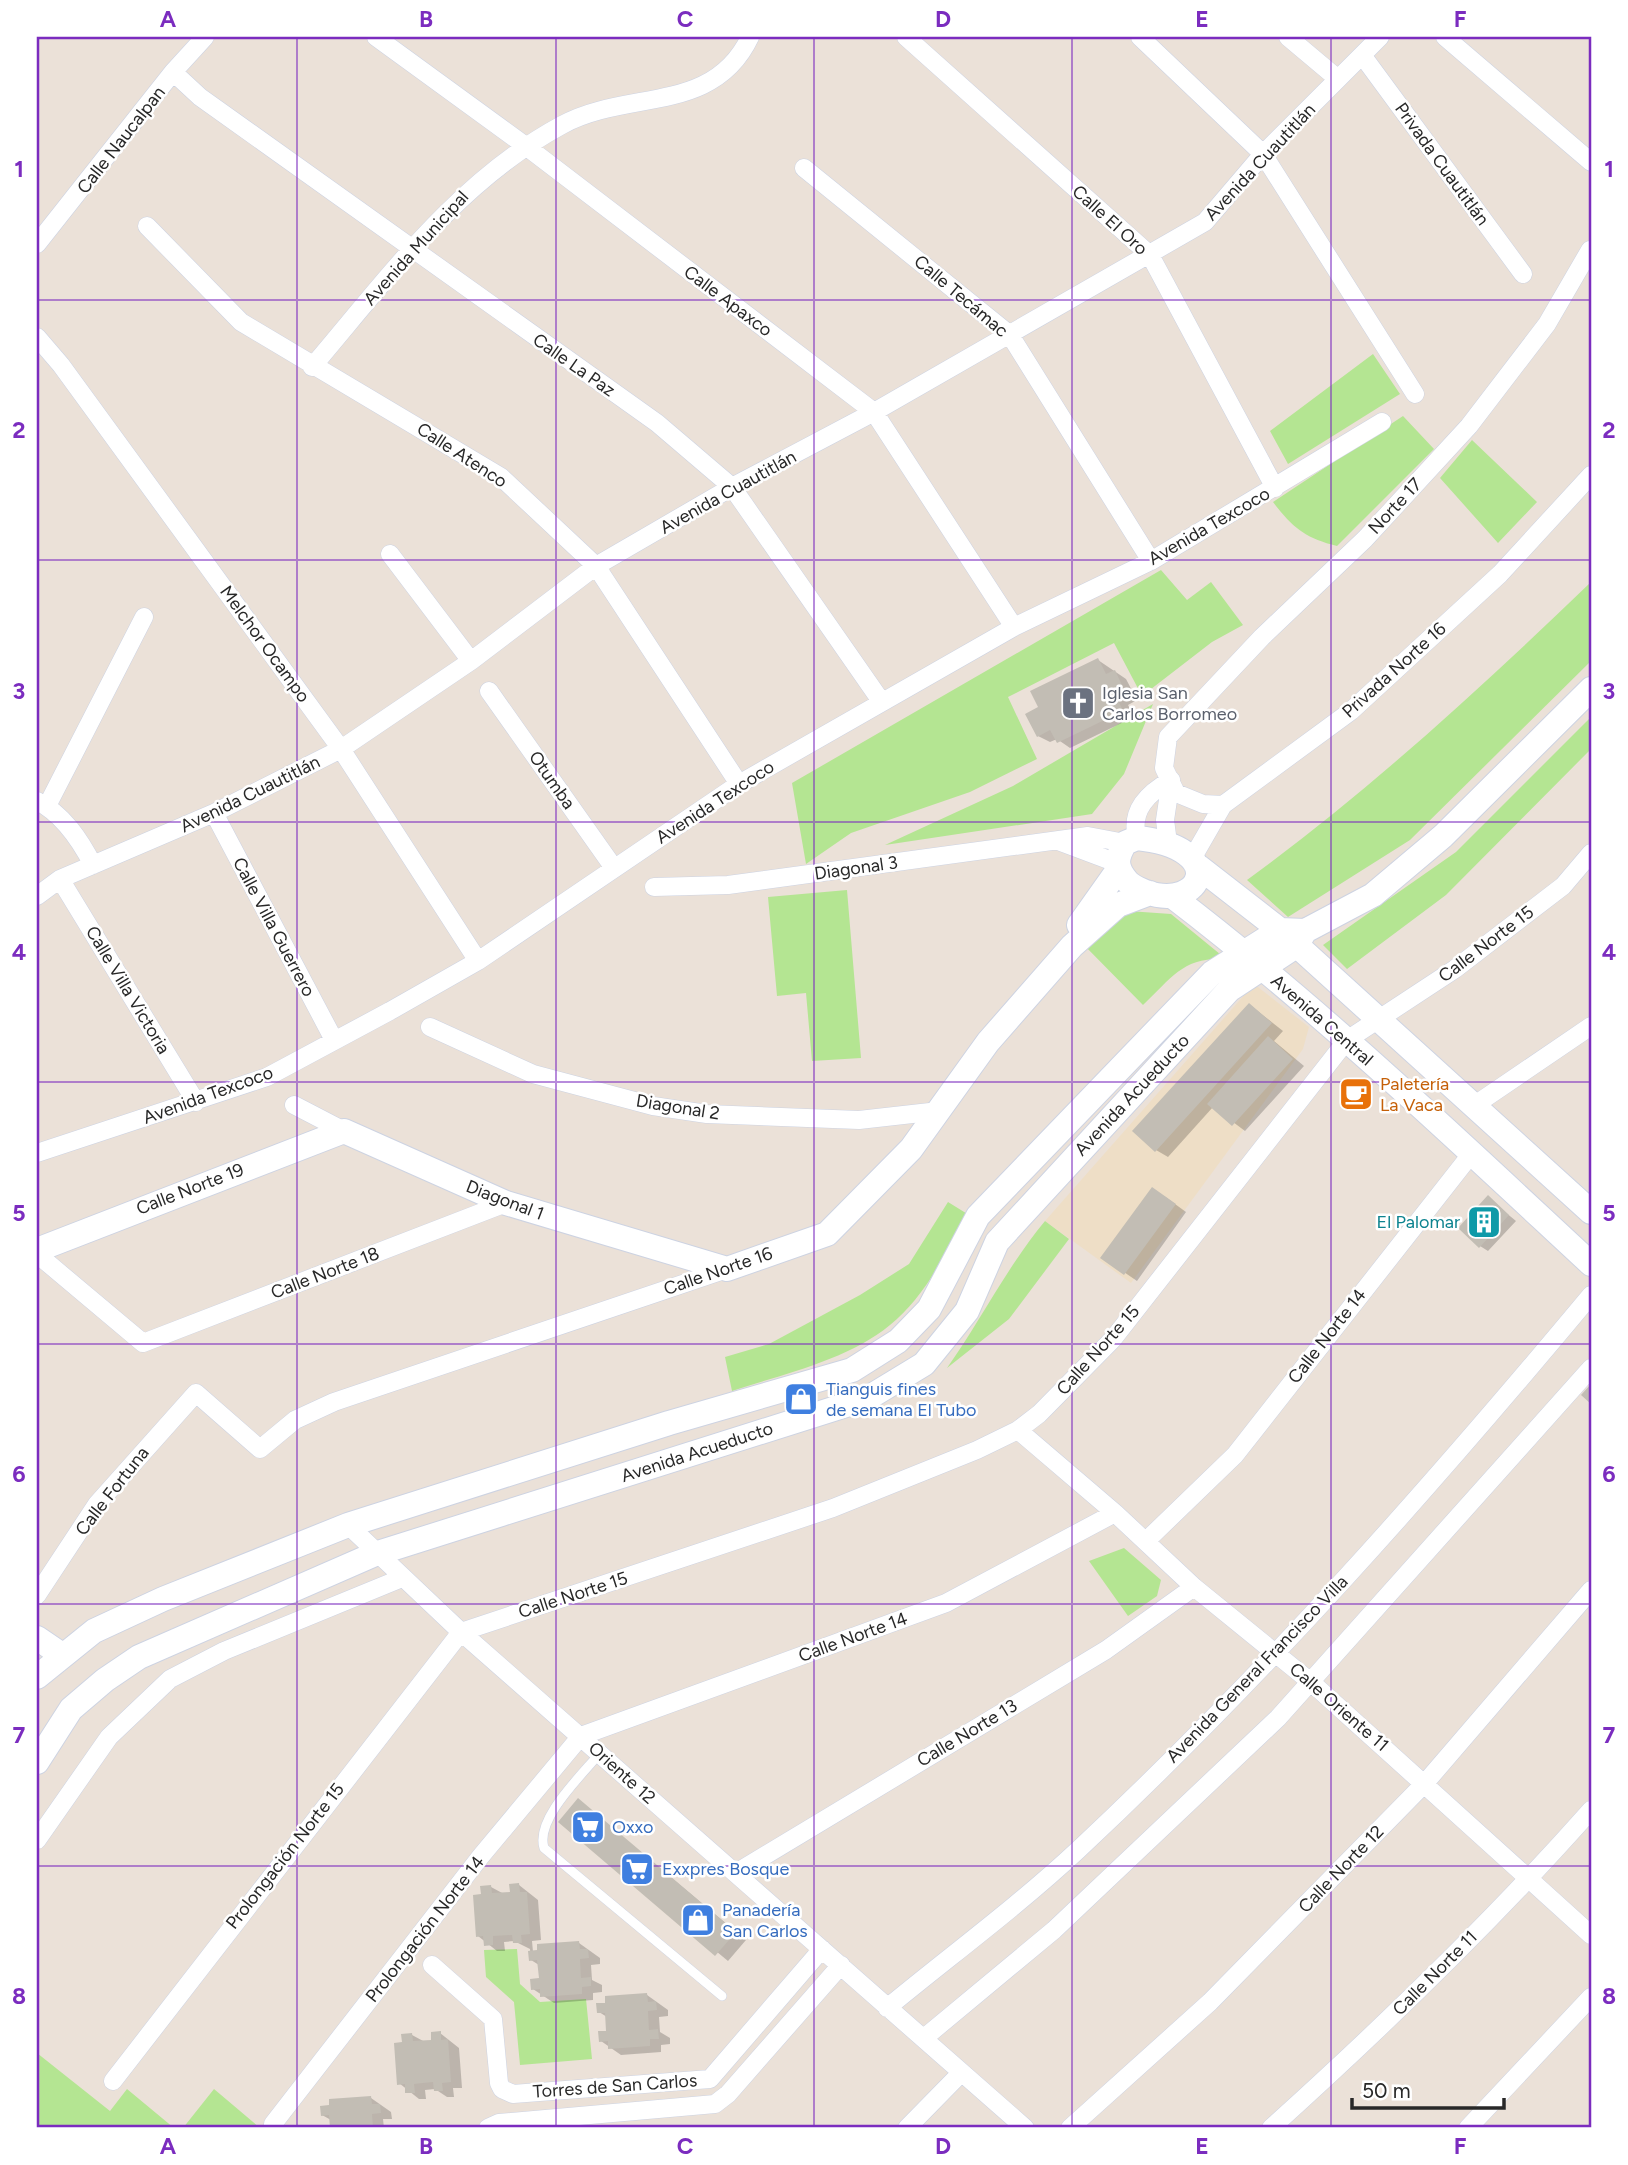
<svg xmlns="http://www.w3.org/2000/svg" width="1628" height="2165" font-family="Figtree,sans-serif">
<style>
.education{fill:#eedec6}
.green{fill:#b4e592}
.shadow{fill:#0003}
.building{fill:#c2bdb4}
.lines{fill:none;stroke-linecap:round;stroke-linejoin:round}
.lane-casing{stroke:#cdd3e2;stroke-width:10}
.street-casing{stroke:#cdd3e2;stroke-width:19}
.secondary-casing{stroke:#cdd3e2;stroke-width:26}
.lane{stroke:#fff;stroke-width:9}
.street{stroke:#fff;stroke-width:18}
.secondary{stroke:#fff;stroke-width:24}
.grid{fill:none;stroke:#7b2cbf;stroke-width:2;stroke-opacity:0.55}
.labels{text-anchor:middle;stroke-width:5;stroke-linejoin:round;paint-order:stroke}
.street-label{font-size:18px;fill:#282828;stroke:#fff}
.worship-label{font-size:18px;fill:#5b616d;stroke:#fff;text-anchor:start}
.food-label{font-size:18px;fill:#c56008;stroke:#fff;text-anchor:start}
.culture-label{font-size:18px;fill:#0d838f;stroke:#fff;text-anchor:end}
.shop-label{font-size:18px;fill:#366cbe;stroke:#fff;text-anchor:start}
.neatline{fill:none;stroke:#7b2cbf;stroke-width:2.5}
.grid-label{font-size:23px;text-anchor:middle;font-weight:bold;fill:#7b2cbf}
</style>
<rect width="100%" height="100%" fill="#ebe1d8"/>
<path class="education" d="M1254 984 1309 1027 1303 1049 1131 1283 1045 1221Z"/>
<path class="green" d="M1373 354 1400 394 1288 464 1270 431Z
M1403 416 1434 449 1337 546C1305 538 1293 528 1273 502Z
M1472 440 1537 502 1498 543 1440 478Z
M1161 570 1187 600 1211 582 1243 625 1212 642 1142 696 1114 643 1008 697 1037 759 970 792 851 833 806 864 792 783Z
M1591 582V661L1410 840 1288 917 1247 880C1370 790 1481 688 1591 582Z
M1153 704 1124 774 1092 814 885 845 1013 786Z
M1591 717V749L1446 895 1347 969 1323 945 1456 852Z
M847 890 861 1058 812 1061 806 993 777 996 768 897Z
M1114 910 1171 914 1226 959C1183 957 1173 977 1143 1005L1081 942Z
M948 1202 969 1215C946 1252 925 1297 890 1325 848 1360 783 1374 732 1391L725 1357 769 1344 860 1295 909 1264Z
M1045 1221 1069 1239 1009 1319 947 1368C981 1320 1007 1267 1045 1221Z
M1124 1548 1161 1580 1157 1596 1128 1616 1089 1561Z
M517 1949 520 1984 540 2002 586 1999 592 2059 520 2065 514 2002 486 1977 484 1950Z
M37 2053 110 2111 127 2089 174 2128H37Z
M214 2089 260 2128H183Z"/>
<path class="shadow" d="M1098 660 1126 679 1137 700 1128 705 1134 717 1070 748 1057 739 1050 742 1038 736 1041 708Z
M1250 1005 1283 1031 1274 1041 1304 1066 1245 1131 1213 1107 1168 1157 1156 1150Z
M1164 1196 1186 1212 1137 1281 1102 1257Z
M1488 1198 1516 1221 1488 1251 1480 1246Z
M578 1800 746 1940 728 1961 560 1822Z
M519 1885 538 1900 541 1940 532 1941 533 1952 579 1943 600 1958V1964L591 1965 592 1980 602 1985V1992L593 1993V2000L554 2003 533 1989 541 1980 539 1965 531 1960 530 1949 514 1941 504 1942 505 1951H497L478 1936 482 1896 491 1887 504 1894H512Z
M647 1995 668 2010V2016L659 2017 660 2032 670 2038V2044L661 2045V2052L621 2055 601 2041 608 2032 607 2017 599 2012Z
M440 2033 459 2048 462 2088H453L454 2097H447L435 2089 425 2090 426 2099H419L399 2083 404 2044 412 2035 425 2042 433 2041Z
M371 2098 391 2112 392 2119H383L384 2128H332L331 2120 322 2115Z"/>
<path class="building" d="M1098 658 1106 674 1115 670 1126 694 1117 698 1123 711 1057 743 1050 730 1037 737 1025 714 1038 707 1030 691Z
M1249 1003 1272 1023 1155 1152 1132 1131Z
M1268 1036 1293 1059 1232 1126 1207 1104Z
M1152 1187 1176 1204 1124 1275 1100 1258Z
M1488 1195 1509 1215 1479 1248 1458 1228Z
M1591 1384V1404L1581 1395Z
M578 1798 736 1932 715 1956 558 1822Z
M519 1883 520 1892H527L530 1934 521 1935 522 1943H513L512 1935 493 1936V1945L484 1946 483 1936 476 1937 473 1895 481 1894 480 1886 491 1885 492 1893 510 1892 509 1884Z
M579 1941 580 1949H588L589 1958 580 1959 581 1978 591 1977V1986L582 1987V1994L540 1997V1989L531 1990 530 1979 539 1978 537 1960 529 1961 528 1951 537 1950V1944Z
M647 1993 648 2002 656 2001 657 2010 648 2011 649 2030 658 2029 659 2039H650V2046L608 2049V2041L599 2042 598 2031H606L605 2013H597L596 2003H605V1996Z
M441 2031V2040L448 2039 451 2082 442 2083 443 2091H434L433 2082 414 2084 415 2093H405V2084L397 2085 394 2043 402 2042 401 2034 412 2033 413 2041 431 2040V2032Z
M371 2096 372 2104H380L381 2113 372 2114 373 2128H330L329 2115 321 2116 320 2106 329 2105V2099Z"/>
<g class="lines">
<g class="lane-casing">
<path id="lane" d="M600 1753C581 1776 535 1819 544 1848L722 1996"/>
</g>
<g class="street-casing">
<path id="street" d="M376 37 527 147 874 412 1014 627
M906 37 1150 255 1275 488
M1140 37 1263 154 1415 394
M1288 37 1338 79
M1445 37 1591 162
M1362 55 1523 274
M173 72 200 97 657 423 732 487 881 701
M804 168 1010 335 1151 561
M147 226 241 322 501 477 596 566 739 784
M37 244 173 72 205 37
M37 337 61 365 341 749 478 961
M312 367C387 279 458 181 562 125 628 89 713 115 750 37
M390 554 471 661
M489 691 614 868
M37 801C63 814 80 840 93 865
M1223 805 1203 804 1176 793 1164 768 1168 737 1262 637 1365 539 1469 426 1547 324 1590 250
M47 806 144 617
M214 813 334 1040
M1137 838C1130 810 1148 793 1171 780
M1061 842 1117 863
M1168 843 1165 820 1171 780
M1193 857 1223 805 1351 711 1500 574 1591 475
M60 879 196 1102
M654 887 728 885 1088 836 1125 843
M37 896 60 879 214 813 341 749 471 661 596 566 732 487 874 412 1205 222 1263 154 1380 37
M430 1027 533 1074 653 1106 707 1114 859 1120 939 1111
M294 1105 344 1131
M1472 1107 1591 1026
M37 1153 267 1077 390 1011 478 961 739 784 1014 627 1151 561 1382 422
M37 1254 143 1343 506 1203
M1018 1430 1115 1513 1194 1587 1312 1683 1591 1935
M348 1525 461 1632 1025 2128
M1146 1541 1235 1455 1472 1153
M37 1595 97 1504 196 1393 260 1449 295 1420 334 1402 727 1269
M37 1840 109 1737 170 1679 224 1651 402 1578
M736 1873 1106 1650 1194 1587
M432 1965 493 2019 499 2083 502 2089 513 2094 710 2079 822 1949
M887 2008C950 1956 1018 1906 1078 1850 1262 1678 1430 1488 1591 1295
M924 2038 1054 1930 1278 1718 1591 1368
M113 2081 461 1632 833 1508 977 1450 1018 1430 1039 1414 1113 1339 1347 1040 1455 969 1563 886 1591 853
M273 2124 481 1856 581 1736 946 1603 1115 1513
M488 2128 499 2123 715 2104 728 2094 841 1965
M907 2128 961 2073
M1070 2128 1210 2002 1425 1783 1591 1590
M1271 2128C1383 2027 1491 1923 1591 1810
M1468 2128 1591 1997"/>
</g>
<g class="secondary-casing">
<path id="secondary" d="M1137 838C1231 848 1202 912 1146 892 1139 889 1132 887 1127 881 1115 867 1116 858 1125 843Z
M1199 867 1280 930 1591 1212
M1172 896C1320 1009 1455 1138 1591 1264
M1079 925 1118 870
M37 1250 344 1131 506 1203 727 1269 827 1234 911 1149 988 1042 1072 946 1118 905 1150 893
M37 1638 62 1655
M37 1677 94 1631 163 1599 348 1525 669 1423 852 1370 898 1341 929 1309 978 1216 1212 973 1280 930 1305 931
M37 1762 71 1709 105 1680 139 1657 375 1554 868 1398 924 1364 967 1311 997 1242 1229 990 1296 946 1305 931 1373 895 1443 836 1591 689"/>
</g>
<use href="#lane" class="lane"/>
<use href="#street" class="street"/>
<use href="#secondary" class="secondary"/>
</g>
<path class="grid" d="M297 37V2128M556 37V2128M814 37V2128M1072 37V2128M1331 37V2128M37 300H1591M37 560H1591M37 822H1591M37 1082H1591M37 1344H1591M37 1604H1591M37 1866H1591"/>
<defs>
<g id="church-square" transform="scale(1.75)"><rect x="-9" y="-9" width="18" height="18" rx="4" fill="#6b7280" stroke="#fff"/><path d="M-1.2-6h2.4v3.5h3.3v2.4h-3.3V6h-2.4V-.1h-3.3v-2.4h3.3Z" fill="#fff"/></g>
<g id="cafe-square" transform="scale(1.75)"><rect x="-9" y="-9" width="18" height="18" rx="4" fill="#e8710a" stroke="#fff"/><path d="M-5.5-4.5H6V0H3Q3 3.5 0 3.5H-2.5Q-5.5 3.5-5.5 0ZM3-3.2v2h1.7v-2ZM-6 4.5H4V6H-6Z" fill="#fff"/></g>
<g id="building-square" transform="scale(1.75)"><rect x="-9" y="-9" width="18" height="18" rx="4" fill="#0f9aa8" stroke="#fff"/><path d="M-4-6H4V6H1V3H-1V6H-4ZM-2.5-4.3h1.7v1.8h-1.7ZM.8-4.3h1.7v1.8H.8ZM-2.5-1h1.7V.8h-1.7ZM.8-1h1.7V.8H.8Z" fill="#fff"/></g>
<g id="shop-square" transform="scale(1.75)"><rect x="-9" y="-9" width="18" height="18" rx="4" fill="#3f7fe0" stroke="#fff"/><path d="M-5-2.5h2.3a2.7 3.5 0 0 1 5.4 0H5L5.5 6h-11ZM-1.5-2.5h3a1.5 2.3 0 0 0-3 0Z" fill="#fff"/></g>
<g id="supermarket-square" transform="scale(1.75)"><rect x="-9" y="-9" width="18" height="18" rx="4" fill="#3f7fe0" stroke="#fff"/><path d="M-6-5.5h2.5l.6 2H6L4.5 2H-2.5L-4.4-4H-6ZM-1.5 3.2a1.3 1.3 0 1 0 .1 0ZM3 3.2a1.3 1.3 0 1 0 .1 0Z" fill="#fff"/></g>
</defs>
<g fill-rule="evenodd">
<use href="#church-square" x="1078" y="703"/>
<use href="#cafe-square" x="1356" y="1094"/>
<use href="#building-square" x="1484" y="1222"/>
<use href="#shop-square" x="801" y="1399"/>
<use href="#supermarket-square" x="588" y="1827"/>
<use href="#supermarket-square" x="637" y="1869"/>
<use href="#shop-square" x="698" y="1920"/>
</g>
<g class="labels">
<g class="street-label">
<text transform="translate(121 140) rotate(-52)" y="6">Calle Naucalpan</text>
<text transform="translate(1260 162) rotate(-47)" y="6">Avenida Cuautitlán</text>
<text transform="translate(1442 164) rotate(54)" y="6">Privada Cuautitlán</text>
<text transform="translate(1110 220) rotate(42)" y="6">Calle El Oro</text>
<text transform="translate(416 248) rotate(-48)" y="6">Avenida Municipal</text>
<text transform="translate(961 296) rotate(40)" y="6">Calle Tecámac</text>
<text transform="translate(728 301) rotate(37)" y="6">Calle Apaxco</text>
<text transform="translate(574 365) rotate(35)" y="6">Calle La Paz</text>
<text transform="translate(462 455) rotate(33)" y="6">Calle Atenco</text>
<text transform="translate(728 492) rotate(-29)" y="6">Avenida Cuautitlán</text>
<text transform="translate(1395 506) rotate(-47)" y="6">Norte 17</text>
<text transform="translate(1209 526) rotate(-30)" y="6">Avenida Texcoco</text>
<text transform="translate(265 644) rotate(54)" y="6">Melchor Ocampo</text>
<text transform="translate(1394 670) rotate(-42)" y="6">Privada Norte 16</text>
<text transform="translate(552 780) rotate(55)" y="6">Otumba</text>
<text transform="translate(250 794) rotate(-26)" y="6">Avenida Cuautitlán</text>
<text transform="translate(715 802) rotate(-33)" y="6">Avenida Texcoco</text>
<text transform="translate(856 868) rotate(-8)" y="6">Diagonal 3</text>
<text transform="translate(274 927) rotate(62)" y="6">Calle Villa Guerrero</text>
<text transform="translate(1486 944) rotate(-37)" y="6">Calle Norte 15</text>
<text transform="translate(128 990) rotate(59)" y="6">Calle Villa Victoria</text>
<text transform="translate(1322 1020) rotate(41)" y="6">Avenida Central</text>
<text transform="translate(208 1095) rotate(-20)" y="6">Avenida Texcoco</text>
<text transform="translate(1132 1095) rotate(-47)" y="6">Avenida Acueducto</text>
<text transform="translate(678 1107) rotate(9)" y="6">Diagonal 2</text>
<text transform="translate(190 1189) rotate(-21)" y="6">Calle Norte 19</text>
<text transform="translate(505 1200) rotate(21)" y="6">Diagonal 1</text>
<text transform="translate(718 1271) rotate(-19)" y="6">Calle Norte 16</text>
<text transform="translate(325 1273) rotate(-21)" y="6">Calle Norte 18</text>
<text transform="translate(1327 1336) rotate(-52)" y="6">Calle Norte 14</text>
<text transform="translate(1098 1350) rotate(-48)" y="6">Calle Norte 15</text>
<text transform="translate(697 1452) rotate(-18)" y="6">Avenida Acueducto</text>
<text transform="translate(112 1491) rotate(-52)" y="6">Calle Fortuna</text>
<text transform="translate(573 1595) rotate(-18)" y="6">Calle Norte 15</text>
<text transform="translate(853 1637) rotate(-20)" y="6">Calle Norte 14</text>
<text transform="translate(1257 1669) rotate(-46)" y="6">Avenida General Francisco Villa</text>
<text transform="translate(1339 1707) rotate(41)" y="6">Calle Oriente 11</text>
<text transform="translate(967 1733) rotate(-31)" y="6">Calle Norte 13</text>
<text transform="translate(622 1773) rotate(42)" y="6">Oriente 12</text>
<text transform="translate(285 1856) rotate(-52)" y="6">Prolongación Norte 15</text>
<text transform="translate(1341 1869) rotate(-46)" y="6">Calle Norte 12</text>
<text transform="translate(425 1929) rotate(-52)" y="6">Prolongación Norte 14</text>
<text transform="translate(1435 1973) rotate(-45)" y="6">Calle Norte 11</text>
<text transform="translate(615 2086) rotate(-4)" y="6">Torres de San Carlos</text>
</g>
<g class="worship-label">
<text x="1102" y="699">Iglesia San<tspan x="1102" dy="21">Carlos Borromeo</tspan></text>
</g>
<g class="food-label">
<text x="1380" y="1090">Paletería<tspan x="1380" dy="21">La Vaca</tspan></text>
</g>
<g class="culture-label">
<text x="1460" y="1228">El Palomar</text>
</g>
<g class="shop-label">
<text x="826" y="1395">Tianguis fines<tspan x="826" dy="21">de semana El Tubo</tspan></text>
<text x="612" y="1833">Oxxo</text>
<text x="662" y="1875">Exxpres Bosque</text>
<text x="722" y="1916">Panadería<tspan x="722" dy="21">San Carlos</tspan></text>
</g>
</g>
<rect width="1628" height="2165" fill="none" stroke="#ffffff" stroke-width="77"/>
<path d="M1352 2098v10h152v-10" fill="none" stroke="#282828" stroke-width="3.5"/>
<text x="1362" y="2098" font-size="21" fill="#282828" stroke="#ffffff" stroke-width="5" paint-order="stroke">50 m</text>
<rect x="38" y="38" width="1552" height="2088" class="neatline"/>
<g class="grid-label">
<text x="168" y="27">A</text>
<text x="426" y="27">B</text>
<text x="685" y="27">C</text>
<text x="943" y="27">D</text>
<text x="1202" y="27">E</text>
<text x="1460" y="27">F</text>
<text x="19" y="177">1</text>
<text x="1609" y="177">1</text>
<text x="19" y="438">2</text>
<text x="1609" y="438">2</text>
<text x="19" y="699">3</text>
<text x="1609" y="699">3</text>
<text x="19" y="960">4</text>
<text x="1609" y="960">4</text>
<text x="19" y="1221">5</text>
<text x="1609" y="1221">5</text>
<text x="19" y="1482">6</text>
<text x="1609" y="1482">6</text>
<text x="19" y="1743">7</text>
<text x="1609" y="1743">7</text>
<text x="19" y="2004">8</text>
<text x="1609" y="2004">8</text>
<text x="168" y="2154">A</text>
<text x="426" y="2154">B</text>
<text x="685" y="2154">C</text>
<text x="943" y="2154">D</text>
<text x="1202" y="2154">E</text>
<text x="1460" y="2154">F</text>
</g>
</svg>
